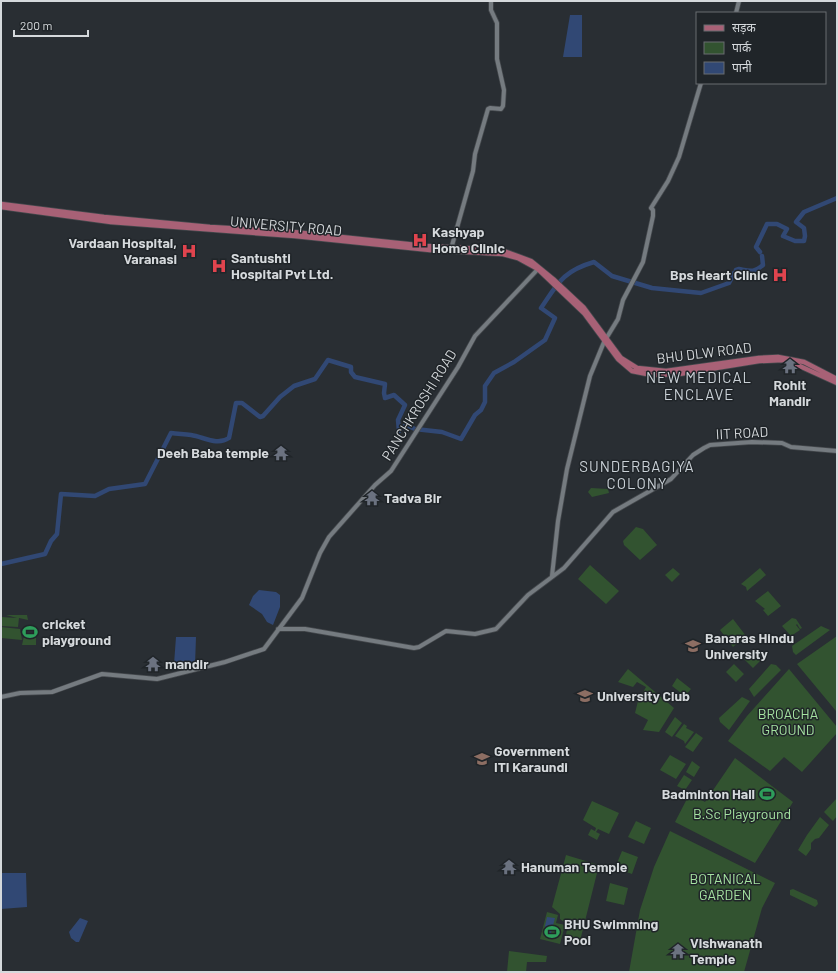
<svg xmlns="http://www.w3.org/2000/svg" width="838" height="973" font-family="Barlow,'Noto Sans Devanagari',sans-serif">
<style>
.green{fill:#325330}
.water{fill:#314874}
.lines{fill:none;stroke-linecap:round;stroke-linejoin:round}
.river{stroke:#314874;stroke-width:4.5}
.secondary-casing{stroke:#45494d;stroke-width:5.5}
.primary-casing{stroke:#45494d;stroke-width:6}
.secondary{stroke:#757b80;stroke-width:4}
.primary{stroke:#a86176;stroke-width:4.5}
.labels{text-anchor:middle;stroke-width:3;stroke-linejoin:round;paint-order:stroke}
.street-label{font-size:14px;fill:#d5d9dc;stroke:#202529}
.poi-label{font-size:14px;font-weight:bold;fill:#d5d9dc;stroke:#202529;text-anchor:start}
.park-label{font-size:14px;fill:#a5e3a1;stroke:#202529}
.neighbourhood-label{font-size:15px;letter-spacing:1px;fill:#cad1d7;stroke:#202529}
</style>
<rect width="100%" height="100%" fill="#292e33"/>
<path class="green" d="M591 488 608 489 609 493 592 497 588 492Z
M636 527 643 529 657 545 640 560 624 545 623 541Z
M590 565 619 591 606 604 578 579Z
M673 568 680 574 672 582 665 575Z
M760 568 766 575 747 591 746 587 741 584Z
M768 591 781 606 768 616 763 610 765 609 755 601Z
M6 615H27L28 620 19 618 18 627 1 626V617L17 618Z
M792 618 796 619 802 628 800 629 797 624 796 625 800 630 791 636 782 626Z
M733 619 746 636 733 647 720 630Z
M821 626 830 630 796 655 793 652 792 646Z
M1 627 20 629 22 640 1 638Z
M24 636H36V645H22Z
M837 636V710L836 711 797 664Z
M753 651 761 660 753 668 744 659Z
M734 664 744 674 736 682 726 672Z
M771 664 776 665 781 670 754 697 749 689Z
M628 669 674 708 659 732 643 730 648 720 635 713 638 701 646 687 637 682 633 687 618 682Z
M789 669 837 727V733L802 772 784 757 770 771 728 741 747 716Z
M677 678 691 689 685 696 672 686Z
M742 697 750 701 729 730 720 722 719 718Z
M675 717 682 723 672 737 665 732Z
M684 724 687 726 686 728 694 732 685 744 684 741 675 736Z
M696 733 703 738 693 752 685 747Z
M670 755 686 764 676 779 660 770Z
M735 758 793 802 755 863 675 822 690 793 705 802Z
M692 761 700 767 694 777 686 772Z
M684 775 692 780 685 790 677 786Z
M837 798V816L833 821 824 812Z
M592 801 619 813 609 834 598 829 596 832 600 834 597 840 588 835 591 829 595 831 596 828 583 820Z
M820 817 829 825 819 838 815 839 811 843V849L806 856 798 850 807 835Z
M636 821 651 828 644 844 628 837Z
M670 831 775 883 762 908 744 972H629L640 910 654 867Z
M622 851 638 857 632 874 615 868Z
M566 855 599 865 580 941 565 939 568 925 560 919V914L552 907Z
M610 883 628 888 624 905 606 901Z
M793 889 817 900 818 904 815 907 790 895V890Z
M547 912 558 915 556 923 565 925 560 944 540 939Z
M509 951 547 956 546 962H527L526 972H507Z"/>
<path class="water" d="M570 15H582V57H563Z
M259 590 276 592 280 595V607L273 625 267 622 262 614 249 605 253 596Z
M176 637H196L195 665 174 664Z
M1 873H26L27 907 1 909Z
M547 917 555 918 550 937 543 935Z
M80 918 88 921 79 942H76L71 938 69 932Z"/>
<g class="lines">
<path class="river" d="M760 252 756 247 767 224H777L787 229 783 236 795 241H804L805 236 804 228 796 222 804 212 837 198
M736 270 739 269C750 271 754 273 763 265L762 256
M1 564 45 554 51 541 57 534 61 494 95 496 109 489 145 484 171 433C178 434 184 434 191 435 204 437 217 446 229 438L236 403H242L260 417 263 416 280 397 294 386 315 379 328 360 351 367V372L355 377 385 384 384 393 385 398 394 395 405 405 398 420 399 431 406 425 415 429 442 432 461 439 475 415 481 410 485 402V386L494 373 514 362 545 340 555 318 541 308C558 283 563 271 594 262L612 276 652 288 701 293 729 283 734 273"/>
<g class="secondary-casing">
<path id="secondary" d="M736 13 739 1
M451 249 473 171 475 154 488 109 490 108 501 109 503 106 504 90 497 59V23L491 10V1
M552 576 558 521 567 469 590 376 604 342 618 319 623 300 643 262 653 216V210L651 208 668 181 679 157 701 83
M278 629H305L414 648 419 647 446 631 475 634 496 629 528 595 564 568 613 512 671 479 693 455 704 448 710 445 752 442 782 443 791 447 837 451
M1 697 20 693 52 692 102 674 157 679 225 662 264 649 302 598 320 553 329 537 375 485 391 471 458 367 475 336 538 269"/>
</g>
<g class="primary-casing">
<path id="primary" d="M1 204 104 217 210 227 293 232 426 246 501 250 531 261 553 279 584 308 621 358 637 368 666 371 759 358 778 357 804 362 837 379
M1 207 111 222 295 236 430 250 503 254 518 258 538 269 584 313 618 359 632 371 652 375 679 374 759 361 783 360 793 363 837 383"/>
</g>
<use href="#secondary" class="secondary"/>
<use href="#primary" class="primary"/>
</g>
<defs>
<g id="hospital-bare" transform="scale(1.2)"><path d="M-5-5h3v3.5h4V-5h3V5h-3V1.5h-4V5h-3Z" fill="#e0444e" stroke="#202529" stroke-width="2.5" paint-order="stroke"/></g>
<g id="temple-bare" transform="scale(1.2)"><path d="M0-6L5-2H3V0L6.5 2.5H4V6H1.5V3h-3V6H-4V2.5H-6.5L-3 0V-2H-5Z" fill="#6b7280" stroke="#202529" stroke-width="2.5" paint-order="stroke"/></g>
<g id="stadium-bare" transform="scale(1.2)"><path d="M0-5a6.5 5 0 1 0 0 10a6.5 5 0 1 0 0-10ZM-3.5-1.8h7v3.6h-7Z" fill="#2e9e5b" stroke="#202529" stroke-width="2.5" paint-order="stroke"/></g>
<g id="university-bare" transform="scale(1.2)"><path d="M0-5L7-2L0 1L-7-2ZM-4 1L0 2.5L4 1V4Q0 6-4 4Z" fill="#8d6e63" stroke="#202529" stroke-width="2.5" paint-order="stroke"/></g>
</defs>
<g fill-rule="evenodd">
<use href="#hospital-bare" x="420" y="240"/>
<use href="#hospital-bare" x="189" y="251"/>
<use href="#hospital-bare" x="219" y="266"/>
<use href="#hospital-bare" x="780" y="275"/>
<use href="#temple-bare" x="790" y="366"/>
<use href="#temple-bare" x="281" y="453"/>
<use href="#temple-bare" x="372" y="498"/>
<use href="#stadium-bare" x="30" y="632"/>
<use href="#university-bare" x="693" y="646"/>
<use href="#temple-bare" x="153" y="664"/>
<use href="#university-bare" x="585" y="696"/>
<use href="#university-bare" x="482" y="759"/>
<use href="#stadium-bare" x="767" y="794"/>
<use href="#temple-bare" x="509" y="867"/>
<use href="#stadium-bare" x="552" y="932"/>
<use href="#temple-bare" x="678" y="951"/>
</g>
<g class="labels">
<g class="street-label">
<text transform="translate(286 226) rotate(5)" y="5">UNIVERSITY ROAD</text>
<text transform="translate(704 353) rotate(-7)" y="5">BHU DLW ROAD</text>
<text transform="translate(419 405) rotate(-58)" y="5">PANCHKROSHI ROAD</text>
<text transform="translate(742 433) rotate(-3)" y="5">IIT ROAD</text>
</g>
<g class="poi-label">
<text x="432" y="237">Kashyap<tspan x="432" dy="16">Home Clinic</tspan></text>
<text x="177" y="248" text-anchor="end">Vardaan Hospital,<tspan x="177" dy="16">Varanasi</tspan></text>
<text x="231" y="263">Santushti<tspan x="231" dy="16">Hospital Pvt Ltd.</tspan></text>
<text x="768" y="280" text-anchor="end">Bps Heart Clinic</text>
<text x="790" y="390" text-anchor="middle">Rohit<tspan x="790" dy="16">Mandir</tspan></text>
<text x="269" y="458" text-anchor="end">Deeh Baba temple</text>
<text x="384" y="503">Tadva Bir</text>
<text x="42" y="629">cricket<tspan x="42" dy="16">playground</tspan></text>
<text x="705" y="643">Banaras Hindu<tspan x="705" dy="16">University</tspan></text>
<text x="165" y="669">mandir</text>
<text x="597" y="701">University Club</text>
<text x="494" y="756">Government<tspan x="494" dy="16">ITI Karaundi</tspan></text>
<text x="755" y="799" text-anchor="end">Badminton Hall</text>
<text x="521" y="872">Hanuman Temple</text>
<text x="564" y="929">BHU Swimming<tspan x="564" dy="16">Pool</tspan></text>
<text x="690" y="948">Vishwanath<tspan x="690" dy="16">Temple</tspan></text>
</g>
<g class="park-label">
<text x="788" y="719">BROACHA<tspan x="788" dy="16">GROUND</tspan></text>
<text x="742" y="819">B.Sc Playground</text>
<text x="725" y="884">BOTANICAL<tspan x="725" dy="16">GARDEN</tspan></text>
</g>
<g class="neighbourhood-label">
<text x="699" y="383">NEW MEDICAL<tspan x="699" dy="17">ENCLAVE</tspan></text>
<text x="637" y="472">SUNDERBAGIYA<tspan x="637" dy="17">COLONY</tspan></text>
</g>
</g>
<rect width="838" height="973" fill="none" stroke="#d5d9dc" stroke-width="4"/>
<rect x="696" y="12" width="130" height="72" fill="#202529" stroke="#686d71"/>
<rect x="704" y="25" width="20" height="6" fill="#a86176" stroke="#686d71"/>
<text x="732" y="32" font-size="12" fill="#d5d9dc">सड़क</text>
<rect x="704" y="42" width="20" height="12" fill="#325330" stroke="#686d71"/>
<text x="732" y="52" font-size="12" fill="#d5d9dc">पार्क</text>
<rect x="704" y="62" width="20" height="12" fill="#314874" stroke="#686d71"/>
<text x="732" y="72" font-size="12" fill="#d5d9dc">पानी</text>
<path d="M14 30v6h74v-6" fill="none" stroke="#d5d9dc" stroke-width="2"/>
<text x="20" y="30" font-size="12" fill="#d5d9dc" stroke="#202529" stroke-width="3" paint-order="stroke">200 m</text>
</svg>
